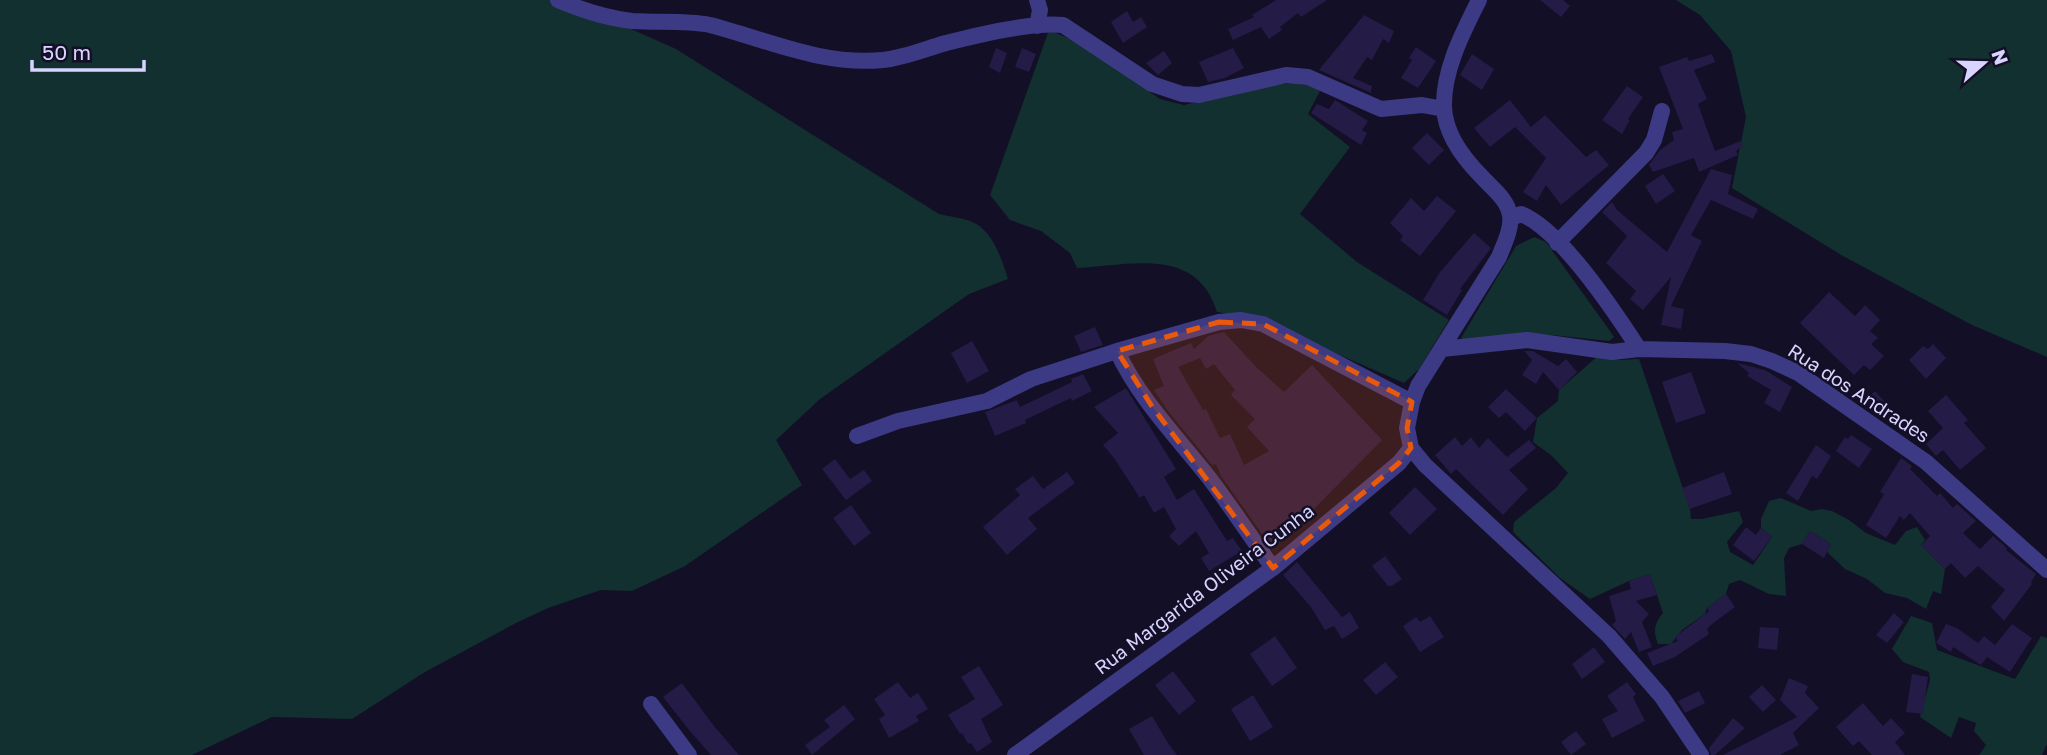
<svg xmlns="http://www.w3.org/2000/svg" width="2047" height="755" font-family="'Golos Text',sans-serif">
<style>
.green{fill:#12302f}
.building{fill:#241b47;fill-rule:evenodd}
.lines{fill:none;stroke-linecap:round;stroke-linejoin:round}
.minor{stroke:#3d3a85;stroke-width:16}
.marked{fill:#e8590c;fill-opacity:0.2;stroke:#e8590c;stroke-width:5;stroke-dasharray:14 9;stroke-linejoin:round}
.labels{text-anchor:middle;stroke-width:5;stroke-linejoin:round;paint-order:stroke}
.street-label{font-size:19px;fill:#d9d4ff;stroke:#130f26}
</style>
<rect width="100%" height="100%" fill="#130f26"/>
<path class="green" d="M0 0H566L676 49 939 214C951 217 968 218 978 225 995 237 1002 260 1008 279L969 294 820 399 776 440 802 485 685 566 632 591 601 590 548 608 516 623 425 672 352 719 272 717 192 755H0Z
M1676 0H2047V357L1972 325 1843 256 1732 188 1746 117 1731 51 1700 15Z
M1049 30 1077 42 1160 99 1184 105 1269 86 1291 83 1312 86 1320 91 1308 114 1350 147 1300 214 1357 262 1449 320 1419 369 1404 383 1328 350 1230 314 1217 312C1197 246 1131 265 1077 268L1070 253 1041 231 1010 220 990 195Z
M1534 237 1546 242 1610 331 1614 337 1609 341 1552 335 1513 336 1465 341 1461 338 1516 246Z
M1599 355 1620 360 1639 359 1690 509 1691 519H1702L1739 511 1743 522 1727 542 1730 552 1753 565 1772 537 1761 528V519L1769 501 1781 498 1811 511 1822 509 1832 511 1849 520 1866 533 1895 545 1906 531 1917 527 1925 540 1921 545 1945 569 1941 594 1933 591 1926 609 1907 598 1885 593 1867 579 1845 569 1827 552 1831 544 1810 531 1802 544 1789 548 1784 558 1786 596 1769 594 1740 580 1729 584 1726 594 1707 608 1705 614 1682 630 1671 644H1658C1653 631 1654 624 1663 613L1650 574 1629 581 1590 599 1560 578 1513 532 1514 522 1556 488 1568 473 1552 456 1533 442 1537 418 1558 401 1559 390Z
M1911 616 1932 623 1937 650 2015 679 2041 636 2047 638V744L2042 755H1979L1986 745 1974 731 1976 723 1959 717 1951 738 1920 717 1930 680 1929 672 1903 662 1892 649Z"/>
<path class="building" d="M1276 0H1327L1301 17 1298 13 1280 27 1282 30 1269 39 1261 27 1233 40 1228 29 1254 17 1252 15Z
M1540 0H1563L1570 6 1561 17Z
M1127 11 1133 22 1141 17 1147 27 1123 43 1111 22Z
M1364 15 1394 31 1389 43 1383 39 1372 60 1367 57 1353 78 1372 86 1371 93 1319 70Z
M1416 47 1436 61 1418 88 1401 78 1412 60 1409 58Z
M996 48 1007 53 1000 73 989 67Z
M1022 48 1036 54 1029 72 1015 67Z
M1233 48 1244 68 1225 78 1208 82 1199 62Z
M1164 51 1172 63 1158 75 1146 63Z
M1472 54 1494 69 1482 90 1460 75Z
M1712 54 1715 62 1694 70 1707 99 1698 104 1709 135 1715 151 1741 141 1743 146 1736 151 1738 155 1699 172 1694 158 1653 172 1649 165 1660 150 1674 140 1672 132 1683 129 1659 67 1687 57 1689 61Z
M1627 86 1643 97 1628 119 1630 120 1622 134 1602 120Z
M1335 100 1368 121 1362 130 1367 133 1361 145 1311 113 1317 104 1329 109Z
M1510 100 1531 127 1545 115 1586 157 1596 150 1609 165 1561 205 1546 185 1537 201 1523 192 1546 158 1515 127 1490 147 1474 128Z
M1427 133 1444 150 1429 165 1412 148Z
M1711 169 1732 175 1728 194 1758 209 1753 219 1711 200 1691 235 1702 241 1671 306 1684 309 1681 329 1661 325 1671 277 1643 310 1630 299 1636 291 1606 263 1627 236 1602 212 1612 202 1617 210 1667 252Z
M1663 174 1675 191 1656 204 1645 186Z
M1437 196 1456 211 1420 256 1400 240 1403 236 1390 223 1411 198 1424 211Z
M1474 233 1491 248 1460 289 1462 290 1447 315 1423 300 1440 272Z
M1829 292 1855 316 1865 305 1880 320 1870 331 1878 338 1871 344 1884 356 1870 370 1864 365 1854 375 1800 323Z
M1095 327 1103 345 1081 352 1074 336Z
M1224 332 1257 368 1284 392 1312 365 1382 440 1310 513 1312 516 1281 537 1283 540 1272 548 1221 476 1216 464 1212 465 1168 411 1154 390 1164 386 1153 359 1191 343 1194 349 1208 336ZM1200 358 1206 369 1214 364 1235 390 1231 395 1255 419 1247 427 1269 451 1244 465 1230 434 1220 438 1206 409 1203 410 1178 367Z
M972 341 989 371 967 383 951 353Z
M1933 344 1946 358 1926 379 1909 360 1923 346 1928 349Z
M1524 351H1533L1558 366 1566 359 1577 372 1559 390 1543 372 1536 384 1522 375 1532 360Z
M1737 363 1765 370 1792 387 1780 412 1764 403 1771 390 1747 376 1749 373Z
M1691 372 1706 413 1676 423 1662 382Z
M1083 374 1092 391 1072 401 1071 398 1025 420 1026 423 995 436 985 412 1017 400 1020 407 1072 382 1071 379Z
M1126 388 1176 469 1164 477 1177 500 1194 489 1227 541 1233 538 1242 551 1209 571 1201 558 1209 553 1196 531 1179 546 1169 536 1176 529 1164 507 1154 513 1144 495 1140 498 1114 458 1103 445 1118 433 1094 407Z
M1506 389 1537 418 1525 431 1506 412 1499 418 1488 407Z
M1875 391 1887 404 1877 415 1863 402Z
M1946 395 1968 420 1964 423 1986 448 1960 470 1943 450 1936 456 1926 444 1943 428 1928 411Z
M1851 435 1872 449 1859 468 1836 451 1845 437 1848 439Z
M1455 437 1462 446 1471 437 1479 448 1488 438 1507 457 1529 440 1536 448 1509 470 1528 489 1503 515 1456 469 1451 474 1435 455Z
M1816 445 1831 456 1817 479 1812 476 1798 501 1786 493Z
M1901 458 1912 466 1910 469 1937 496 1940 493 1953 508 1957 504 1976 521 1963 533 1980 549 1993 536 2007 548 2006 550 2036 574 2031 582 2032 584 2004 621 1991 607 2005 590 1978 566 1965 578 1951 563 1945 569 1921 545 1930 536 1910 513 1904 520 1900 516 1886 538 1866 525 1884 494 1880 492Z
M835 459 850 479 864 470 872 481 846 500 822 469Z
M1067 472 1075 483 1028 518 1037 529 1007 555 983 527 1020 495 1015 489 1033 476 1043 489Z
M1724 472 1732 494 1690 509 1682 488Z
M1415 487 1437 509 1410 535 1389 513Z
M851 505 871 533 854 546 833 518Z
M1746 527 1756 535 1761 528 1772 537 1754 561 1733 545Z
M1810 531 1831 544 1824 558 1802 544Z
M1385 556 1402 579 1392 586H1388L1372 566Z
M1297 562 1342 617 1350 612 1359 628 1342 639 1334 626 1325 630 1311 607 1283 575Z
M1650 574 1657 595 1636 601 1649 614 1642 622 1652 647 1639 652 1631 632 1625 639 1612 625 1616 621 1609 596 1631 589 1629 581Z
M1726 594 1735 607 1712 624 1707 629 1709 634 1675 657 1653 666 1647 653 1678 641 1675 637 1709 611 1707 608Z
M1894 613 1904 622 1887 643 1876 635Z
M1430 616 1444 637 1420 652 1403 626 1416 617 1420 622Z
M1946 624 1957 628 1978 643 1984 636 1995 645 2012 624 2032 638 2010 672 1987 657 1981 665 1953 647 1951 652 1936 643Z
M1760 627 1779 628 1777 650 1758 648Z
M1275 636 1297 668 1272 686 1250 654Z
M1594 647 1605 662 1582 679 1572 664Z
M1385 662 1398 677 1376 695 1363 680Z
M979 666 1003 705 981 719 992 742 977 752 971 743 968 744 962 733 960 734 948 715 975 699 961 677Z
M1173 671 1196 701 1179 715 1155 685Z
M1912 674 1928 677 1923 714 1906 712Z
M1789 678 1808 686 1805 693 1819 708 1793 733 1799 745 1780 755H1723L1797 717 1780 700Z
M898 682 910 698 918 693 928 709 916 716 919 721 889 738 879 719 885 715 874 699Z
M1627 682 1636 694 1633 697 1645 721 1612 738 1602 719 1618 711 1607 696Z
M682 683 714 726 739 755H711L689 730 663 697Z
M1762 685 1776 700 1763 712 1749 697Z
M1699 691 1705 703 1685 713 1678 701Z
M1253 695 1273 727 1250 741 1231 709Z
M1863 703 1883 726 1891 718 1905 733 1895 742 1905 755H1872L1859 741 1853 746 1836 727Z
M844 705 855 719 812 755 805 745 830 727 824 720Z
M1152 716 1168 743 1177 755H1144L1129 729Z
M1733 718 1745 728 1715 755H1711L1709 748Z
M1576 731 1586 744 1571 755 1561 742Z"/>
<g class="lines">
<path class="minor" d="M558 0C582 10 606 18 632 21 658 23 684 20 710 25 768 40 822 66 883 60 904 58 925 49 946 43 978 35 1031 22 1063 25L1152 84 1182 94 1199 95 1286 75 1308 77 1381 109 1422 105 1444 109
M1037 0 1040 10 1037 26
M1479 0C1463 32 1443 70 1444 107 1445 134 1464 159 1482 177 1493 189 1507 199 1510 215 1512 229 1504 244 1499 257L1418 386 1412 402 1407 428 1411 448 1425 465 1609 636 1662 697 1701 755
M1511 218 1521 214C1561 230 1615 312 1639 349
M1557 243 1646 153 1654 140 1662 111
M1442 349 1527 340 1612 352 1639 349 1725 351 1751 354 1772 361 1798 373 1926 462 2047 570
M857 436 898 421 987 401 1031 379 1117 351
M1273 568C1252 539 1232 508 1210 479 1178 438 1139 399 1117 351L1219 322 1241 320 1263 324 1412 402
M651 704 689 755
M1015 755 1273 568 1399 463 1411 448"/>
</g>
<path class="marked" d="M1219 322 1263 324 1412 402 1407 428 1411 448 1399 463 1273 568 1151 405 1117 351Z"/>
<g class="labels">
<g class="street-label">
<text transform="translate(1859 393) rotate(33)" y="7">Rua dos Andrades</text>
<text transform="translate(1204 589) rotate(-37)" y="7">Rua Margarida Oliveira Cunha</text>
</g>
</g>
<g transform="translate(1984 63) rotate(70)" stroke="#130f26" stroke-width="5" paint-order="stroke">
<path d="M0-5L12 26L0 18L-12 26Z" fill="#d9d4ff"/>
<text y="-10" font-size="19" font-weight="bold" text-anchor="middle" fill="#d9d4ff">N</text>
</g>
<path d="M32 60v10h112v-10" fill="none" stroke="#d9d4ff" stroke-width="3.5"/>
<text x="42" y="60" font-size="21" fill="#d9d4ff" stroke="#130f26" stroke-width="5" paint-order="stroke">50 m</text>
</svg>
